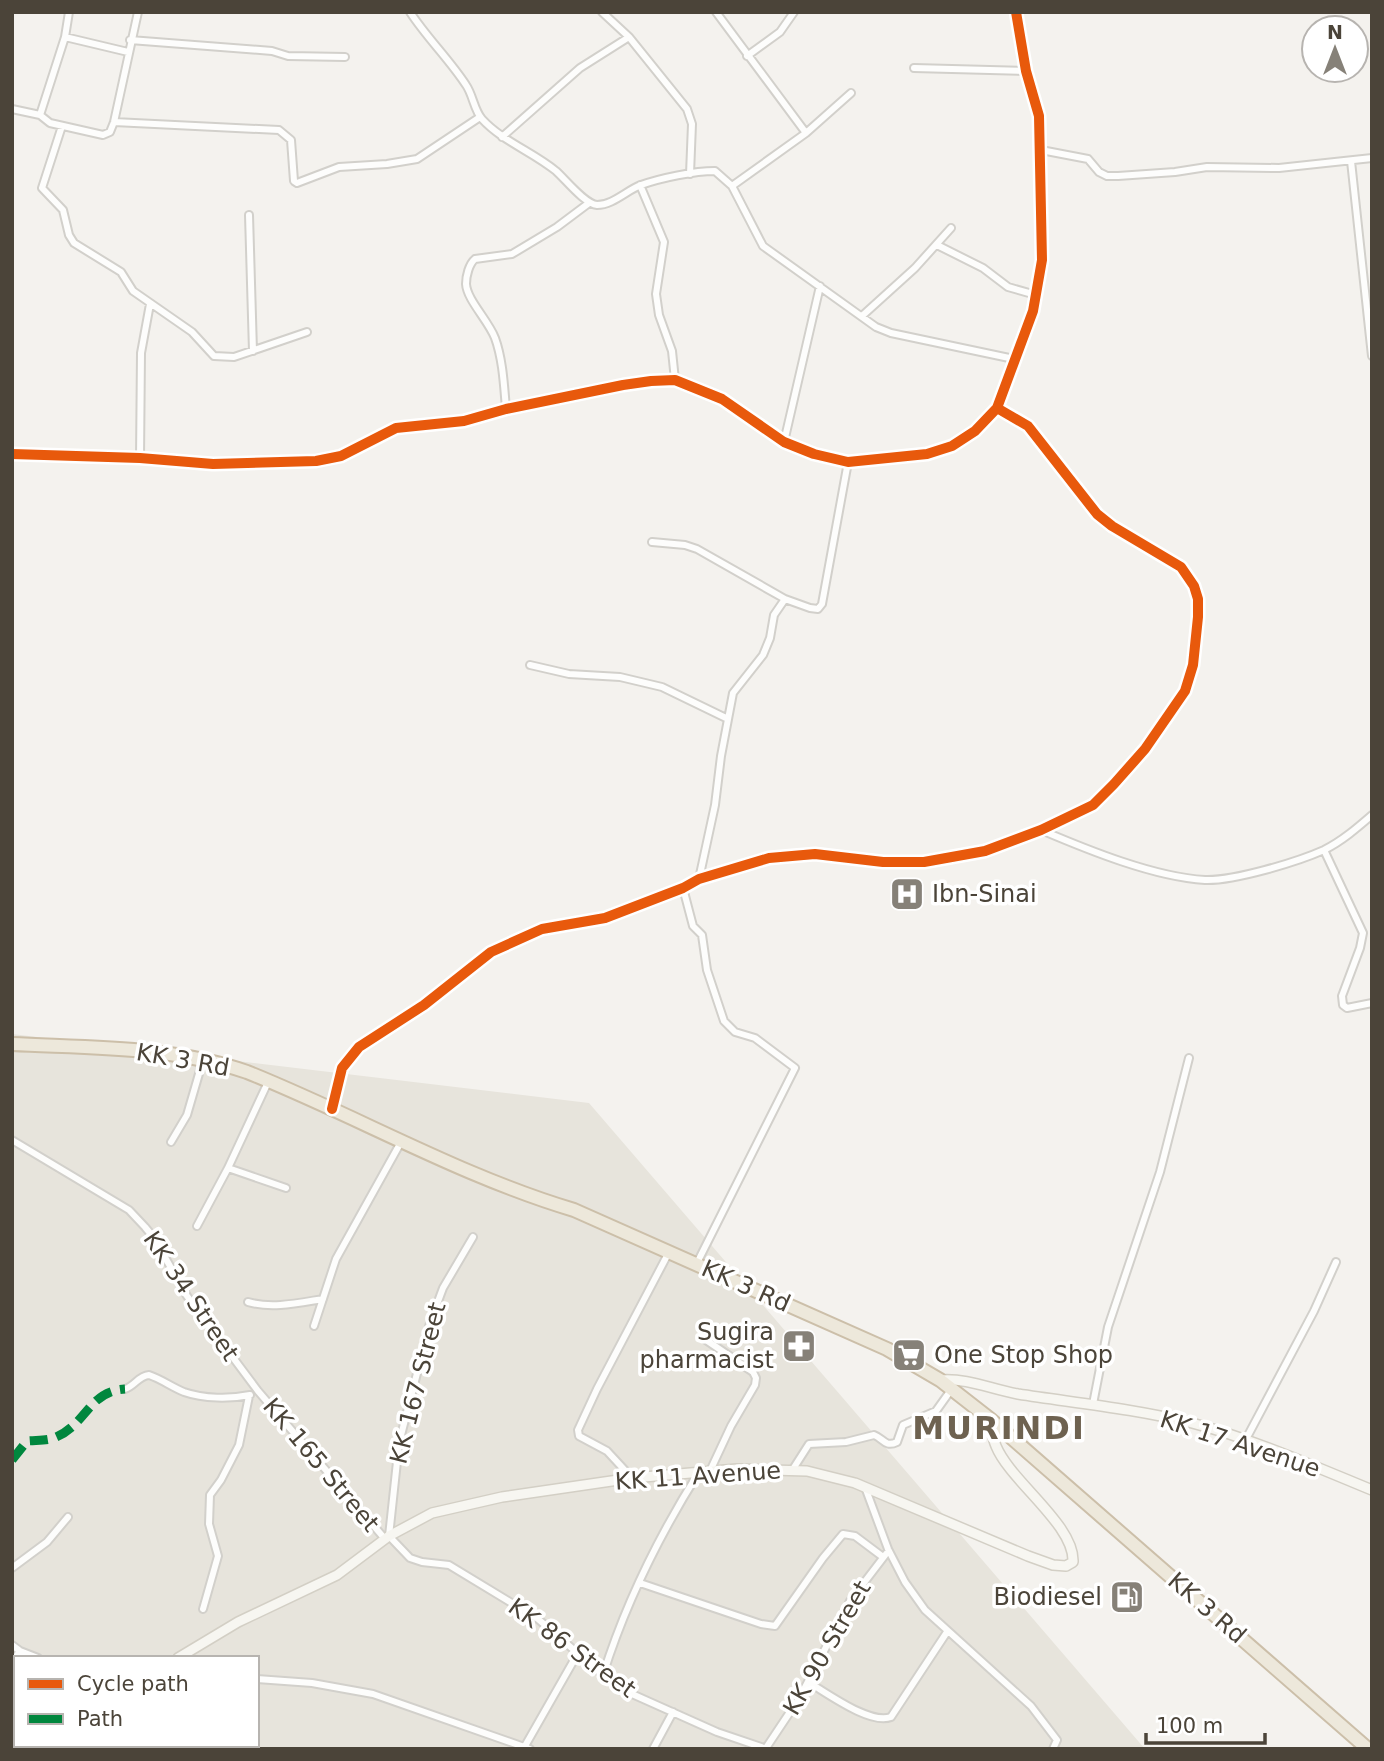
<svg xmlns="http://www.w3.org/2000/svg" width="1384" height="1761" font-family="'DejaVu Sans',sans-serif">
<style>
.residential{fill:#e7e4dc;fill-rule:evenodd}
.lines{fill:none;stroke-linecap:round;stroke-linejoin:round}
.street-casing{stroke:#d2d0cb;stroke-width:10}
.secondary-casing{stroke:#d3cfc5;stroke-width:12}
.highway-casing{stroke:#ccbfa9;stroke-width:16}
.street{stroke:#fdfdfc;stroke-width:6}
.secondary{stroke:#f7f6f1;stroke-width:9}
.highway{stroke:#ede8db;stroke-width:12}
.quiet{stroke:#00873e;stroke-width:9;stroke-dasharray:18 9;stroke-linecap:butt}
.cycleway-casing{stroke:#fff;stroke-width:15}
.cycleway{stroke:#e8590c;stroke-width:10}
.labels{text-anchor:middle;stroke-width:7;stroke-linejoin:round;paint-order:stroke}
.poi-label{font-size:24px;fill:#4b4439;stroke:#fff;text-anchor:start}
.street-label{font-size:24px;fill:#4b4439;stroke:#fff}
.district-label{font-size:32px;font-weight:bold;letter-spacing:2px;fill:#6e6250;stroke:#fff}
</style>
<rect width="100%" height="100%" fill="#f4f2ee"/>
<path class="residential" d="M12 1034 589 1103 1145 1749H12ZM16 1658H257V1745H16Z"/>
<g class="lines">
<g class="street-casing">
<path id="street" d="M410 12C427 38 449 59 466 85 473 95 474 110 482 119 502 141 533 152 556 171 566 180 585 204 597 205 613 205 627 190 641 185 661 178 694 171 715 171L732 186 763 246 876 327 891 333 1014 359
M602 12 629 37 687 109 692 124 690 174
M716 12 806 133
M65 37 128 52
M130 40 272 51 288 56 345 57
M747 56 780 32 794 12
M914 68 1026 71
M12 109 40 115 65 37 69 12
M40 115 50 123 103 135 110 132 114 122 138 12
M114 122 279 130 291 140 294 181 297 183 339 167 387 164 417 159 480 117
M62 126 42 188 63 210 69 235 74 243 121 272 133 291 192 332 214 356 234 357 307 332
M502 137 580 68 629 37
M1041 150 1088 159 1099 172 1107 176H1118L1175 172 1207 167 1279 168 1372 158
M1351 161 1372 356
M640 185 664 242 656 294 659 315 672 351 675 380
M732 186 806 133 851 93
M249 215 253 351
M937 245 983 268 1008 287 1036 295
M862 316 915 268 951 228
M506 409C504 386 503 360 495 338 488 320 467 300 466 284 466 276 469 264 475 259L512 254 557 227 589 203
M784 442 820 286
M12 454 140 458 213 464 316 461 341 456 396 428 464 421 506 409 623 385 651 381 675 380 722 399 784 442 814 454 848 462 927 454 952 446 975 431 997 408 1033 311 1042 260 1039 116 1026 71 1016 12
M140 458 141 353 150 304
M652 542 685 545 697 549 785 599
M530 665 569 674 620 677 662 687 728 719
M1041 830C1088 850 1154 877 1205 880 1234 881 1297 862 1324 850 1342 841 1357 828 1372 815
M1324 850 1363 933 1360 948 1342 996 1343 1005 1347 1008 1372 1003
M699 879 715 805 721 756 733 693 763 655 770 638 774 615 785 599 810 608 818 609 822 604 848 462
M683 888 693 926 702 935 707 970 724 1021 735 1032 755 1038 795 1068 697 1263
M269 1080 228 1168 286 1188
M332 1109 342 1068 359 1047 424 1005 491 952 542 929 605 918 683 888 699 879 769 858 815 854 883 862H924L985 851 1041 830 1093 805 1114 784 1145 749 1185 691 1193 665 1198 617V599L1194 586 1181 567 1112 526 1097 514 1028 426 997 408
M12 1140 129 1210 145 1227 154 1238 187 1296 258 1391 385 1539
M171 1142 187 1115 203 1060
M197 1226 228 1168
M473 1237 443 1288 430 1323 399 1443 389 1536 410 1558 422 1562 449 1565 538 1619 603 1675 632 1694 717 1732 767 1749
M248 1302C272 1309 298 1303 323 1299
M314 1326 336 1259 401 1142
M706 1340 753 1372 756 1378 755 1385 731 1426 710 1471
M125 1389C135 1386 138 1376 149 1375 161 1379 172 1387 184 1392 204 1399 230 1399 250 1395
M1093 1404 1108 1327 1160 1172 1189 1058
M1245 1441 1314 1311 1336 1262
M793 1469 809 1444 846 1442 874 1435C883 1438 885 1448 897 1442L903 1425 936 1411 951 1390
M632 1478 607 1451 579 1436 578 1430 597 1389 669 1252
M865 1487 888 1549 905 1582 925 1610 1031 1706 1057 1740 1053 1749
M12 1568 47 1542 68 1517
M640 1583 761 1624 775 1626 823 1558 843 1534 855 1536 883 1557
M203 1609 218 1556 209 1524 210 1495 221 1480 239 1445 249 1396
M12 1645 20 1651 38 1658
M12 1662 20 1651
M603 1675C625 1605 660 1534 699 1472
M257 1679 312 1683 373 1694 530 1749
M808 1682C827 1693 870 1725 891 1717L947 1632
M525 1746 578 1653
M766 1748 800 1697 850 1601 886 1554
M653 1749 673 1712"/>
</g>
<g class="secondary-casing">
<path id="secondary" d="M940 1380C969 1378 990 1389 1018 1394 1076 1403 1135 1409 1192 1423 1250 1438 1316 1467 1372 1490
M178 1658 238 1622 337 1575 389 1536 432 1513 502 1497 632 1478 737 1469 807 1471 855 1483 1028 1556 1053 1565 1066 1566 1073 1562C1075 1525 1010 1481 996 1446 992 1438 992 1428 990 1419
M64 1749 68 1745"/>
</g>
<g class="highway-casing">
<path id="highway" d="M12 1044C91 1048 172 1046 247 1072 357 1116 460 1176 574 1210L887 1349 940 1380 990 1419 1368 1749"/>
</g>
<use href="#street" class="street"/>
<use href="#secondary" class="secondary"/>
<use href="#highway" class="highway"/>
<path class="quiet" d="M12 1460 27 1441C36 1440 45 1441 54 1438 87 1425 88 1391 125 1389"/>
<g class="cycleway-casing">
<path id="cycleway" d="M12 454 140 458 213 464 316 461 341 456 396 428 464 421 506 409 623 385 651 381 675 380 722 399 784 442 814 454 848 462 927 454 952 446 975 431 997 408 1033 311 1042 260 1039 116 1026 71 1016 12
M332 1109 342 1068 359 1047 424 1005 491 952 542 929 605 918 683 888 699 879 769 858 815 854 883 862H924L985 851 1041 830 1093 805 1114 784 1145 749 1185 691 1193 665 1198 617V599L1194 586 1181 567 1112 526 1097 514 1028 426 997 408"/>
</g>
<use href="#cycleway" class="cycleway"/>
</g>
<defs>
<g id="hospital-square" transform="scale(1.75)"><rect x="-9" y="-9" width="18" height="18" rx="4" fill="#868178" stroke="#fff"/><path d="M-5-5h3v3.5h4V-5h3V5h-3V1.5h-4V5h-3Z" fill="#fff"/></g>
<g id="pharmacy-square" transform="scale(1.75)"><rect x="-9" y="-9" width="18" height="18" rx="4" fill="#868178" stroke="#fff"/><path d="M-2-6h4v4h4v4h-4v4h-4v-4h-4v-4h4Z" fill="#fff"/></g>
<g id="supermarket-square" transform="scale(1.75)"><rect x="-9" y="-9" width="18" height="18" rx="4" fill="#868178" stroke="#fff"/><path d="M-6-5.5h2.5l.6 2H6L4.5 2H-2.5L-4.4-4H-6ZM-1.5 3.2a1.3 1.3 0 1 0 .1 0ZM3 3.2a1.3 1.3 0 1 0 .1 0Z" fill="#fff"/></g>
<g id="fuel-square" transform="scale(1.75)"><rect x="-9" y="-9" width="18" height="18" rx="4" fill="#868178" stroke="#fff"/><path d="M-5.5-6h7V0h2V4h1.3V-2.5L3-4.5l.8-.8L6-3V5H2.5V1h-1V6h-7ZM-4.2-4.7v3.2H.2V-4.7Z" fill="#fff"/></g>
</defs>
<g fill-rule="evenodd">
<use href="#hospital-square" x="907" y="894"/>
<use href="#pharmacy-square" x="799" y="1346"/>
<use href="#supermarket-square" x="909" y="1355"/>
<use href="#fuel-square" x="1127" y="1597"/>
</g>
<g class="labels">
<g class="poi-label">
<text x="932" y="902">Ibn-Sinai</text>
<text x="774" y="1340" text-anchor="end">Sugira<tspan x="774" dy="28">pharmacist</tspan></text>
<text x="934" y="1363">One Stop Shop</text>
<text x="1102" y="1605" text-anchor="end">Biodiesel</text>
</g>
<g class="street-label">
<text transform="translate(183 1060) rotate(10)" y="8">KK 3 Rd</text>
<text transform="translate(746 1286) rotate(24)" y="8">KK 3 Rd</text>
<text transform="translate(191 1296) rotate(56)" y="8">KK 34 Street</text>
<text transform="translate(418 1383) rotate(-76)" y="8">KK 167 Street</text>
<text transform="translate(1240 1444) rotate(18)" y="8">KK 17 Avenue</text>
<text transform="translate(321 1465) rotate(50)" y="8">KK 165 Street</text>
<text transform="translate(698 1476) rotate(-4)" y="8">KK 11 Avenue</text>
<text transform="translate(1207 1608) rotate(41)" y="8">KK 3 Rd</text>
<text transform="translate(572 1648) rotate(36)" y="8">KK 86 Street</text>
<text transform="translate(827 1648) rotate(-60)" y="8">KK 90 Street</text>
</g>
<g class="district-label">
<text x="999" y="1439">MURINDI</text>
</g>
</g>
<rect width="1384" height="1761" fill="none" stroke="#4b4439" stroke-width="28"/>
<rect x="14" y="1656" width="245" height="91" fill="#ffffff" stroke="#b7b4b0" stroke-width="2"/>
<rect x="28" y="1679" width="35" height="10" fill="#e8590c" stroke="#b7b4b0" stroke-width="2"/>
<text x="77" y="1691" font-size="21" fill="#4b4439">Cycle path</text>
<rect x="28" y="1714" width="35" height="10" fill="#00873e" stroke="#b7b4b0" stroke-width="2"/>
<text x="77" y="1726" font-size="21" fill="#4b4439">Path</text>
<g transform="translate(1335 49)"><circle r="33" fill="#ffffff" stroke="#b7b4b0" stroke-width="2"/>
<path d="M0-5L12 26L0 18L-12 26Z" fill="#868178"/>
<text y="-10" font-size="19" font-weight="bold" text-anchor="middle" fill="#4b4439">N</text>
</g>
<path d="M1146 1733v10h119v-10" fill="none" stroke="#4b4439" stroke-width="3.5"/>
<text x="1156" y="1733" font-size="21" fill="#4b4439" stroke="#ffffff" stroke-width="5" paint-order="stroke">100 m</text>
</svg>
